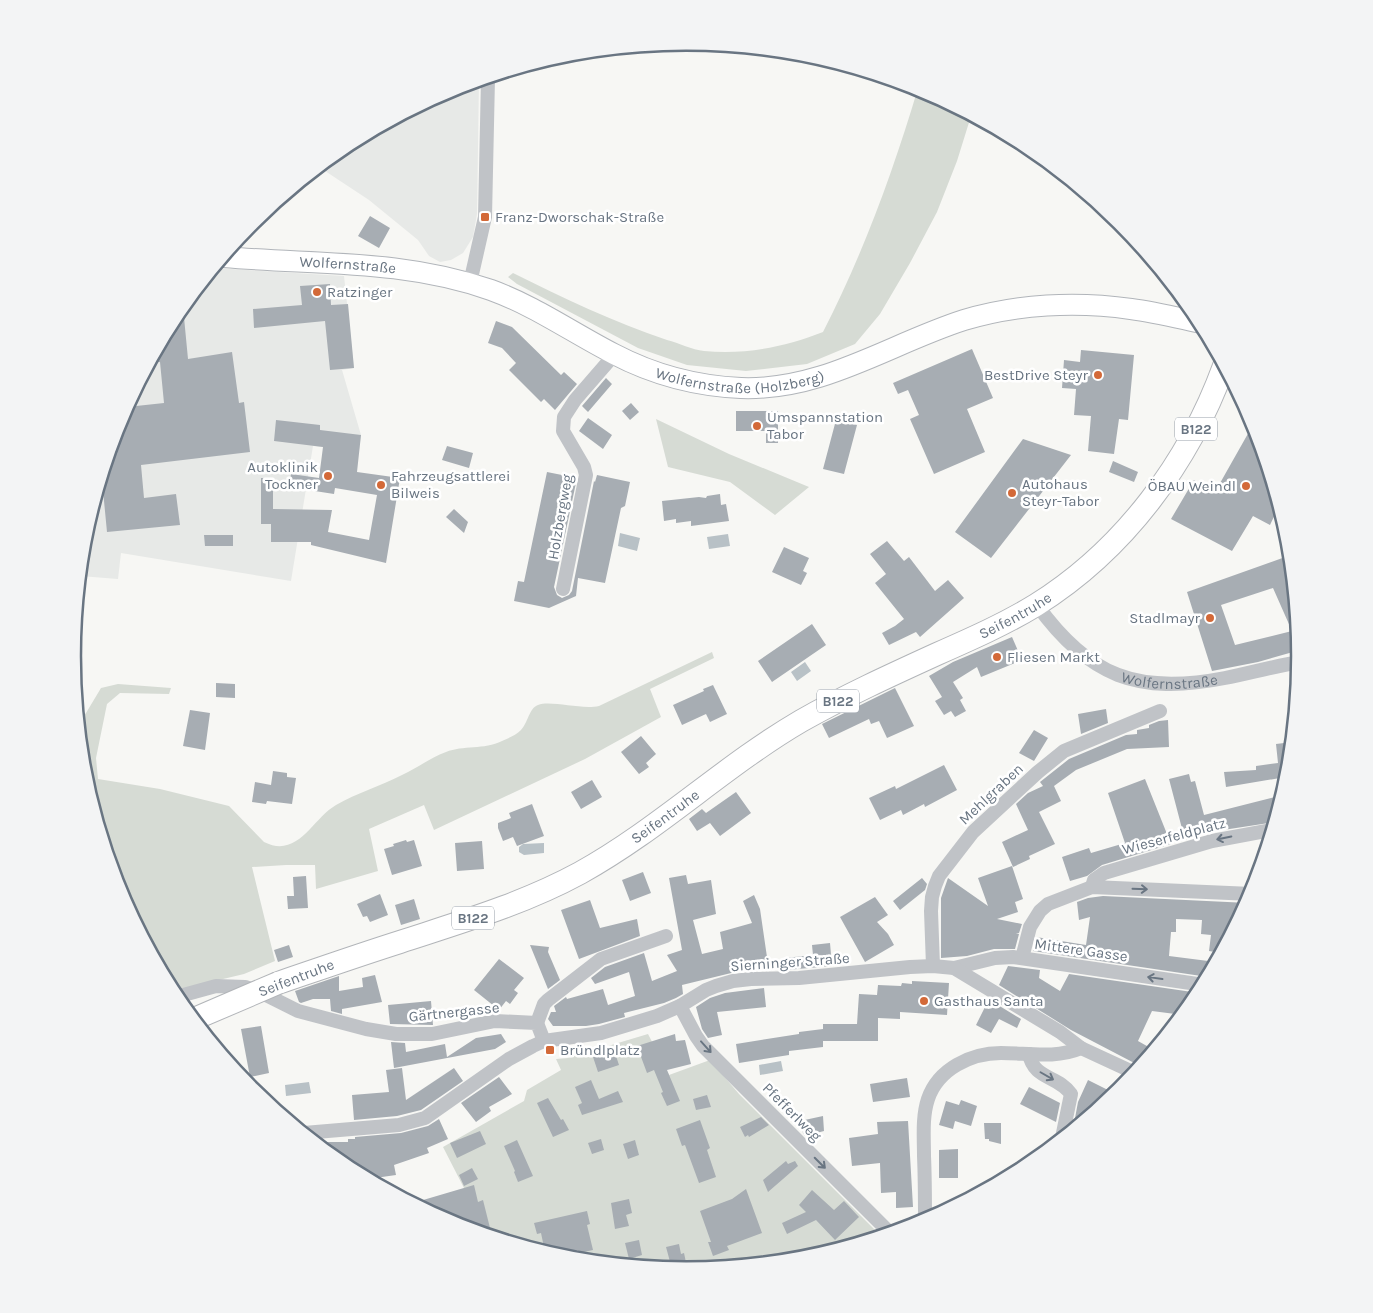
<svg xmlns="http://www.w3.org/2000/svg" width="1373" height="1313" font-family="Karla,sans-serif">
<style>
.built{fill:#e7e9e7}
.green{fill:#d6dbd4}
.water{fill:#b8c1c6}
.building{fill:#a7adb3;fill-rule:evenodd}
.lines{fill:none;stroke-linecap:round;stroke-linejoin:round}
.secondary-casing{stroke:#b1b5ba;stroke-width:22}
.primary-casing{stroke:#b2b5b9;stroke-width:24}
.street{stroke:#c0c3c7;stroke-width:14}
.secondary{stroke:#fff;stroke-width:20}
.primary{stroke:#fff;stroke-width:22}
.primary-bridge-casing{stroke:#b2b5b9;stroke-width:24;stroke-linecap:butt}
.primary-bridge{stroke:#fff;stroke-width:22}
.oneway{stroke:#697582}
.poi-dot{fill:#d36938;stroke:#fff;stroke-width:2}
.labels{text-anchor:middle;stroke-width:5;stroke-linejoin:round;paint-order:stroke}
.shield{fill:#fff;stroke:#969ea8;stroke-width:1}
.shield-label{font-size:14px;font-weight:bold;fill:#697582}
.poi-label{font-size:15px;fill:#697582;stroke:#fff;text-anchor:start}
.street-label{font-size:15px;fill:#697582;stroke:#fff}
.rim{fill:none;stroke:#697582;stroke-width:2.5}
</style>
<rect width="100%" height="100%" fill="#f7f7f4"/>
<path class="built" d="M479 81 477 214 473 237 463 253 451 260 440 262 429 256 418 240 369 200 319 167 346 146 452 89Z
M215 268 344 276 354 368 342 370 361 435 359 451 313 446 291 581 121 553 118 579 80 576 84 536 119 421 176 315Z"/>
<path class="green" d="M918 88 971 116 957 161 937 212 910 263 880 314 855 344 807 364 746 371 687 365 638 348 517 284 508 277 513 273C563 298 614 322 667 340 679 343 692 350 704 351 745 355 785 347 823 332 863 254 893 172 918 88Z
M656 419 729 454 809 487 775 515 730 482 668 467Z
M712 652 714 658 650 689 661 717 585 759 434 830 424 805 369 829 378 871 316 889 315 865H286L252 867 275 961 244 974 173 991 119 891 84 776 79 721 86 713 101 688 118 684 171 688 169 694 120 693 107 704 96 758 98 779 160 789 229 806 264 842C298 859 312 819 336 805 357 793 380 786 402 775 417 768 430 758 446 752 463 745 484 750 502 741 509 738 516 735 521 730 528 723 529 708 538 705 551 700 581 710 599 706Z
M648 1034 669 1075 710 1060 739 1094 881 1236 806 1259 686 1270 566 1259 479 1232 464 1188 443 1147 524 1101 527 1090 561 1070 556 1059 568 1058Z"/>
<path class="water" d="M620 533 640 538 637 551 618 546Z
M728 534 730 546 709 549 707 537Z
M805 662 811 671 797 681 791 672Z
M544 843V853L524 855 519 852V847L523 844Z
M781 1061 783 1071 760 1075 759 1065Z
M309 1082 311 1093 286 1096 285 1085Z"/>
<path class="building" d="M370 216 390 228 379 248 358 236Z
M330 284 331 305 348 304 354 368 330 370 325 321 254 328 253 309 302 305 300 286Z
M183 307 188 359 232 352 239 403 244 402 250 452 141 465 144 498 176 494 180 525 107 532 102 480 119 421 127 407 164 403 160 362 151 363 176 315Z
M496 321 512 327 561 375 564 372 577 384 555 410 544 399 541 402 509 370 516 363 502 348 488 343Z
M972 349 993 398 967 409 985 452 934 474 910 419 919 415 908 390 898 394 893 383Z
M1081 350 1134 355 1128 420 1119 419 1114 454 1088 451 1091 416 1074 415 1076 389 1062 388 1064 360 1080 362Z
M606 378 612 384 588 412 582 406Z
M631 403 639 412 630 420 622 411Z
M736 411H778V443H766V431H736Z
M588 418 612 435 603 449 579 431Z
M276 420 320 425V430L361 435 357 472 400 478 386 563 311 545V542H271V524H261V478H273V509L332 510 328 532 369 540 377 495 335 488 334 494 289 487 291 474 319 478 323 447 274 441Z
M836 420 857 425 844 474 823 469Z
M1254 423 1279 506 1270 525 1253 516 1232 551 1171 519 1194 480 1215 492Z
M1023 439 1071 455 991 558 955 532Z
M447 446 473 453 469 468 442 460Z
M1113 461 1138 472 1134 482 1109 472Z
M547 472 577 478 554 587 557 595 562 598 569 595 572 591 594 481 595 482 597 475 630 482 625 506 621 508 605 583 578 578 576 596 549 608 514 601 518 581 524 582Z
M720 494 721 505 726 504 729 521 691 526V521L676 523V519L664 521 662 501 699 497 706 498 707 496Z
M454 509 468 522 464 533 446 517Z
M204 535H233V546H205Z
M887 541 904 561 909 557 935 591 948 580 964 598 920 637 916 632 889 645 882 633 895 626 904 619 875 583 886 574 870 554Z
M784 547 809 558 803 571 807 573 801 585 772 572Z
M1288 556 1291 562 1300 650 1258 662 1212 671 1187 592ZM1273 588 1292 631 1235 645 1221 605Z
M812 624 826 645 772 682 758 661Z
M1012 637 1022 660 981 677 977 667 953 682 963 698 960 700 966 711 955 717 951 711 944 715 935 701 942 697 929 676 953 662Z
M216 683 235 684V698L216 697Z
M713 685 727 714 710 722 706 714 682 725 673 705 704 691 703 689Z
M895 688 914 726 887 738 879 721 871 724 869 719 829 738 822 724Z
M1106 709 1108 723 1081 734 1078 714Z
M190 710 210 713 205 750 183 746Z
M1168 720 1169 747 1127 749 1076 770 1054 786 1061 801 1039 812 1055 844 1029 856 1030 859 1013 867 1002 842 1028 830 1016 804 1028 793 1043 786 1040 782 1069 759 1126 735 1137 734V730L1149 728V725L1159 721Z
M1034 730 1048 738 1034 761 1019 753Z
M641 736 656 754 646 763 649 767 639 774 621 752Z
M1292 742 1289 777 1283 794H1281L1280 778 1226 787 1224 772 1256 770V766L1278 763 1276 744Z
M944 765 957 790 925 807 924 804 903 815 901 810 880 820 869 798 895 786 896 789Z
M273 771 287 773V777L296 778 292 804 267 801 266 804 252 802 255 782 271 785Z
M1189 774 1191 782 1195 781 1204 815 1283 795 1275 822 1210 832 1185 840 1169 779Z
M1145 779 1171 844 1102 865 1087 876 1070 881 1062 857 1089 848 1091 853 1125 843 1108 793Z
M592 780 602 797 581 809 571 792Z
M736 792 751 813 720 836 710 823 697 831 689 819 702 809 706 813Z
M532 804 544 836 517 846 513 837 503 841 498 828V823L511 818 509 813Z
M406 840 407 842 414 840 422 866 392 875 384 849 394 846 393 844Z
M482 841 484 869 457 871 455 843Z
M1012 866 1023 899 1015 902 1018 912 997 919 1022 924 1019 933 1016 934H1019L1015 949H994L967 956 941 958V898L948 878 988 906 978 878Z
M643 872 651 893 630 901 622 880Z
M686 875 688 884 711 880 716 914 693 920 702 954 723 949 720 932 752 923 743 901 754 895 760 909 768 964 682 985 683 994 676 998 664 1003 624 1013 625 1017 599 1024 586 1026H553L548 1019 551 1012H556L554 1006 566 997 567 999 603 989 608 1005 635 996 629 972 595 984 591 978 605 967 644 953 652 981 677 971 667 955 682 950 669 878Z
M306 876 308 908 288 909 287 896H294L293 877Z
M922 878 927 884 925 890 900 910 893 901Z
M380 894 388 915 370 922 367 916 363 917 357 904Z
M1103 896 1248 903 1221 953 1209 951 1211 935 1201 934 1202 920 1176 919V932H1171L1169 956 1216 962 1208 977 1033 951 1036 937 1086 945 1090 917 1079 920 1077 902 1088 898Z
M875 897 888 915 877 922 888 934 894 945 865 962 840 917Z
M414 899 420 919 401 925 395 905Z
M590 900 600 928 637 919 640 936 579 959 561 910Z
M830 943 832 966 786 970 785 958 813 955 812 945Z
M289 945 293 957 278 962 274 950Z
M530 945 549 947 548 952 560 980 548 989Z
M499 959 524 978 514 990 518 993 510 1004 506 1001 499 1010 474 990Z
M1008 966 1040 970 1039 978 1060 991 1069 974 1199 993 1183 1015 1152 1011 1138 1041 1154 1050 1140 1066 1071 1030 999 985Z
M375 975 382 1002 342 1009V1014L331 1011 330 999H313L301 1003 299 1002 295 991 339 976V991L363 987 362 978Z
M912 981 949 983 947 1015 900 1012V1019L878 1018V1041H823V1047L789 1051V1055L739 1063 736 1044 799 1034V1032L823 1029V1024H857L859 994 877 995 878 985 901 986 902 983 912 984Z
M764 988 766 1007 717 1012 722 1035 708 1038 702 1029 696 1007 710 998 725 993Z
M431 1001 433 1025 390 1024 388 1005Z
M993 1002 1021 1019 1017 1028 999 1019 991 1033 976 1025 985 1007 989 1009Z
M261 1026 269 1073 250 1077 241 1029Z
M501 1034 506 1042 495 1049 394 1068 391 1042 405 1043 406 1052 445 1044 447 1057 476 1038Z
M675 1034 676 1041 685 1040 691 1064 667 1070 680 1101 667 1106 661 1093 663 1092 654 1070 647 1073 637 1046Z
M614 1050 619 1065 598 1072 593 1057Z
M402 1068 406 1100 454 1068 463 1081 421 1110 397 1116 354 1120 352 1095 389 1092 386 1070Z
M499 1077 512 1094 489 1107 491 1111 476 1122 461 1103Z
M907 1078 910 1097 873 1102 870 1084Z
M591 1080 599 1099 618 1091 623 1102 582 1115 578 1105 582 1103 575 1087Z
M1088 1080 1112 1092V1098L1073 1129 1078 1102Z
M1029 1087 1060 1103 1056 1122 1020 1104Z
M707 1095 711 1107 696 1110 693 1099Z
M548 1098 561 1120 563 1119 569 1130 553 1137 537 1103Z
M961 1100 977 1106 971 1126 955 1121 953 1129 939 1125 946 1101 959 1105Z
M823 1116 824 1131 805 1136 803 1133 800 1121Z
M761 1117 769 1125 749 1137 748 1135 745 1137 740 1127Z
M439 1119 448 1139 427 1148 429 1153 394 1165 396 1175 368 1179 351 1170 350 1163H341L315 1142H348V1139H355V1137L401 1133 428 1126Z
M700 1120 710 1148 707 1150 716 1177 699 1183 685 1145 682 1146 676 1129Z
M908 1121 913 1207 896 1208V1192L881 1193 880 1163 852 1166 849 1138 878 1134 877 1122Z
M984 1123H1001V1144L989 1141V1139H985Z
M480 1131 486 1144 457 1158 450 1143Z
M601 1139 604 1150 592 1154 588 1143Z
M517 1140 533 1176 518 1182 514 1172 515 1171 504 1146Z
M635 1140 639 1155 628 1159 623 1144Z
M958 1149V1178H939V1150Z
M786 1161 788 1164 795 1161 798 1166 768 1192 763 1180Z
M472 1168 478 1179 464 1186 459 1175Z
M474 1185 478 1202 483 1200 492 1236 451 1224 413 1203Z
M746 1189 762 1233 727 1246 729 1250 713 1256 708 1242H711L700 1211 732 1199Z
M812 1190 834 1210 844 1201 859 1217 835 1240 816 1220 787 1234 782 1223 806 1212 799 1205Z
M629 1199 632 1213 626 1215 629 1226 615 1229 611 1203Z
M587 1211 590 1224 587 1225 593 1250 579 1253 578 1250 556 1255 545 1252 541 1233 537 1234 534 1223Z
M639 1240 642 1255 629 1259 625 1243Z
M679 1244 681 1254 684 1253 687 1267 672 1269 666 1247Z"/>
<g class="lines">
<g class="secondary-casing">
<g id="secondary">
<path id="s2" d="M224 257C316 265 402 259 491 290 535 306 573 333 614 354 654 375 696 386 741 388 823 391 889 344 964 320 1017 304 1076 301 1131 309 1155 312 1178 318 1201 323"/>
</g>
</g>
<g class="primary-casing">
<g id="primary">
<path id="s3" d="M278 983C319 969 359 955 400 942 461 922 523 904 580 873 658 830 724 766 801 721 845 696 891 675 937 654 971 639 1005 624 1036 605 1124 550 1189 462 1224 366"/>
</g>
</g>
<g class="street">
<path d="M470 283 485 217 488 78"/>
<path d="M563 589 586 475 584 467 563 431 564 417 575 400 614 355"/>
<path id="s1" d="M1037 605C1089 677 1138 695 1225 678 1250 673 1275 666 1300 662"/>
<path d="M1092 887 1094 880 1104 873 1212 841 1272 830"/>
<path d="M1022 958 1030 927 1040 911 1048 904 1092 887 1252 894"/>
<path d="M933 966 931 911 932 897 935 886 939 876 973 832 1038 772 1064 751 1160 711"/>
<path d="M954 968 995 958 1013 957 1204 985"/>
<path d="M176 997 216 986 245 987 260 992 298 1011 366 1029 396 1034H432L495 1021 537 1023 544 1041"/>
<path d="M680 1006 696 1036 703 1046 890 1233"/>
<path d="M537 1023 544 1004 548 1000 601 959 666 936"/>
<path d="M1029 1054C1034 1080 1058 1075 1071 1094L1062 1138"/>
<path d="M304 1133 399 1125 425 1118 509 1059 533 1046 544 1041 601 1033 657 1016 680 1006 706 990 716 986 733 981 751 979 799 978 910 967 933 966 954 968 1060 1032 1081 1048 1135 1073"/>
<path d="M925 1222C925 1200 925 1178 924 1156 924 1137 922 1117 928 1099 938 1069 971 1053 1001 1053 1028 1053 1055 1059 1081 1048"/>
</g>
<use href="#secondary" class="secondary"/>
<use href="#primary" class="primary"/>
<g class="primary-bridge-casing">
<path id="primary-bridge" d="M194 1019 278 983"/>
</g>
<use href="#primary-bridge" class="primary-bridge"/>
</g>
<defs><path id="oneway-shaft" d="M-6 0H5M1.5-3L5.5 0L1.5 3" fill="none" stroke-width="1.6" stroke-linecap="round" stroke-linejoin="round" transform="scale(1.25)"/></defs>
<g class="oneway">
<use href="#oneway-shaft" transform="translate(1224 838) rotate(168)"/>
<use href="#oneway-shaft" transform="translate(1140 889) rotate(2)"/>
<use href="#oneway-shaft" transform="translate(1155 978) rotate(-172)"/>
<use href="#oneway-shaft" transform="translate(706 1047) rotate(48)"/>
<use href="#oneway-shaft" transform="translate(1047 1076) rotate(30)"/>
<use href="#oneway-shaft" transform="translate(820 1163) rotate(45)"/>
</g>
<g class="poi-dot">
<rect x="480" y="212" width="10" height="10" rx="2.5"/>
<circle cx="317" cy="292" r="5"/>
<circle cx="1098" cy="375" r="5"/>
<circle cx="757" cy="426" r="5"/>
<circle cx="328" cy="476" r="5"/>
<circle cx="381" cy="485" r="5"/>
<circle cx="1246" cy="486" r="5"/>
<circle cx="1012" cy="493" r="5"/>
<circle cx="1210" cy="618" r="5"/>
<circle cx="997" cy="657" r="5"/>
<circle cx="924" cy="1001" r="5"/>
<rect x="545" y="1045" width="10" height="10" rx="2.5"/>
</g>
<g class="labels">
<g class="shield">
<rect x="1175" y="417.5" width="42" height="23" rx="4"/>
<rect x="817" y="689.5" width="42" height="23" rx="4"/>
<rect x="452" y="906.5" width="42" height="23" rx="4"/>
</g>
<g class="shield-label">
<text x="1196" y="434">B122</text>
<text x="838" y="706">B122</text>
<text x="473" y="923">B122</text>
</g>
<g class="poi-label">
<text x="495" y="222">Franz-Dworschak-Straße</text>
<text x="327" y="297">Ratzinger</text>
<text x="1088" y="380" text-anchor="end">BestDrive Steyr</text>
<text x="767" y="422">Umspannstation<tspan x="767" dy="17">Tabor</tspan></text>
<text x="318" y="472" text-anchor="end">Autoklinik<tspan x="318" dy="17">Tockner</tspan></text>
<text x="391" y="481">Fahrzeugsattlerei<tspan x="391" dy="17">Bilweis</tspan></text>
<text x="1022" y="489">Autohaus<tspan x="1022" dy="17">Steyr-Tabor</tspan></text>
<text x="1236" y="491" text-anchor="end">ÖBAU Weindl</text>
<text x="1200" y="623" text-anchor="end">Stadlmayr</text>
<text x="1007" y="662">Fliesen Markt</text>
<text x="934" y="1006">Gasthaus Santa</text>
<text x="560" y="1055">Bründlplatz</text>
</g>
<g class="street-label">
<text dy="5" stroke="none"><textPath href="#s2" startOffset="124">Wolfernstraße</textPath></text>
<text dy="5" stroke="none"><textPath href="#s2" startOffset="540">Wolfernstraße (Holzberg)</textPath></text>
<text transform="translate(560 517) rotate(-80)" y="5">Holzbergweg</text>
<text dy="5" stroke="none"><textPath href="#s3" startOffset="829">Seifentruhe</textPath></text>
<text dy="5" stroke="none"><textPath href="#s1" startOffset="161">Wolfernstraße</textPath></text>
<text transform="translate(991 794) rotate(-43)" y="5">Mehlgraben</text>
<text dy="5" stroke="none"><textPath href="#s3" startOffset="424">Seifentruhe</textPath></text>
<text transform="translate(1174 836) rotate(-15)" y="5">Wieserfeldplatz</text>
<text transform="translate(1081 950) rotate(8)" y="5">Mittere Gasse</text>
<text transform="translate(790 962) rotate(-4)" y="5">Sierninger Straße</text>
<text transform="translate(296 978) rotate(-21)" y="5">Seifentruhe</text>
<text transform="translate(454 1012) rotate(-6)" y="5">Gärtnergasse</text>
<text transform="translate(792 1112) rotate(45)" y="5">Pfefferlweg</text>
</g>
</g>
<path d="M0 0H1373V1313H0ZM81 656a605 605 0 1 1 1210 0a605 605 0 1 1-1210 0Z" fill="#f3f4f5" fill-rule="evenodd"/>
<path class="rim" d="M81 656a605 605 0 1 1 1210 0a605 605 0 1 1-1210 0Z"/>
</svg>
